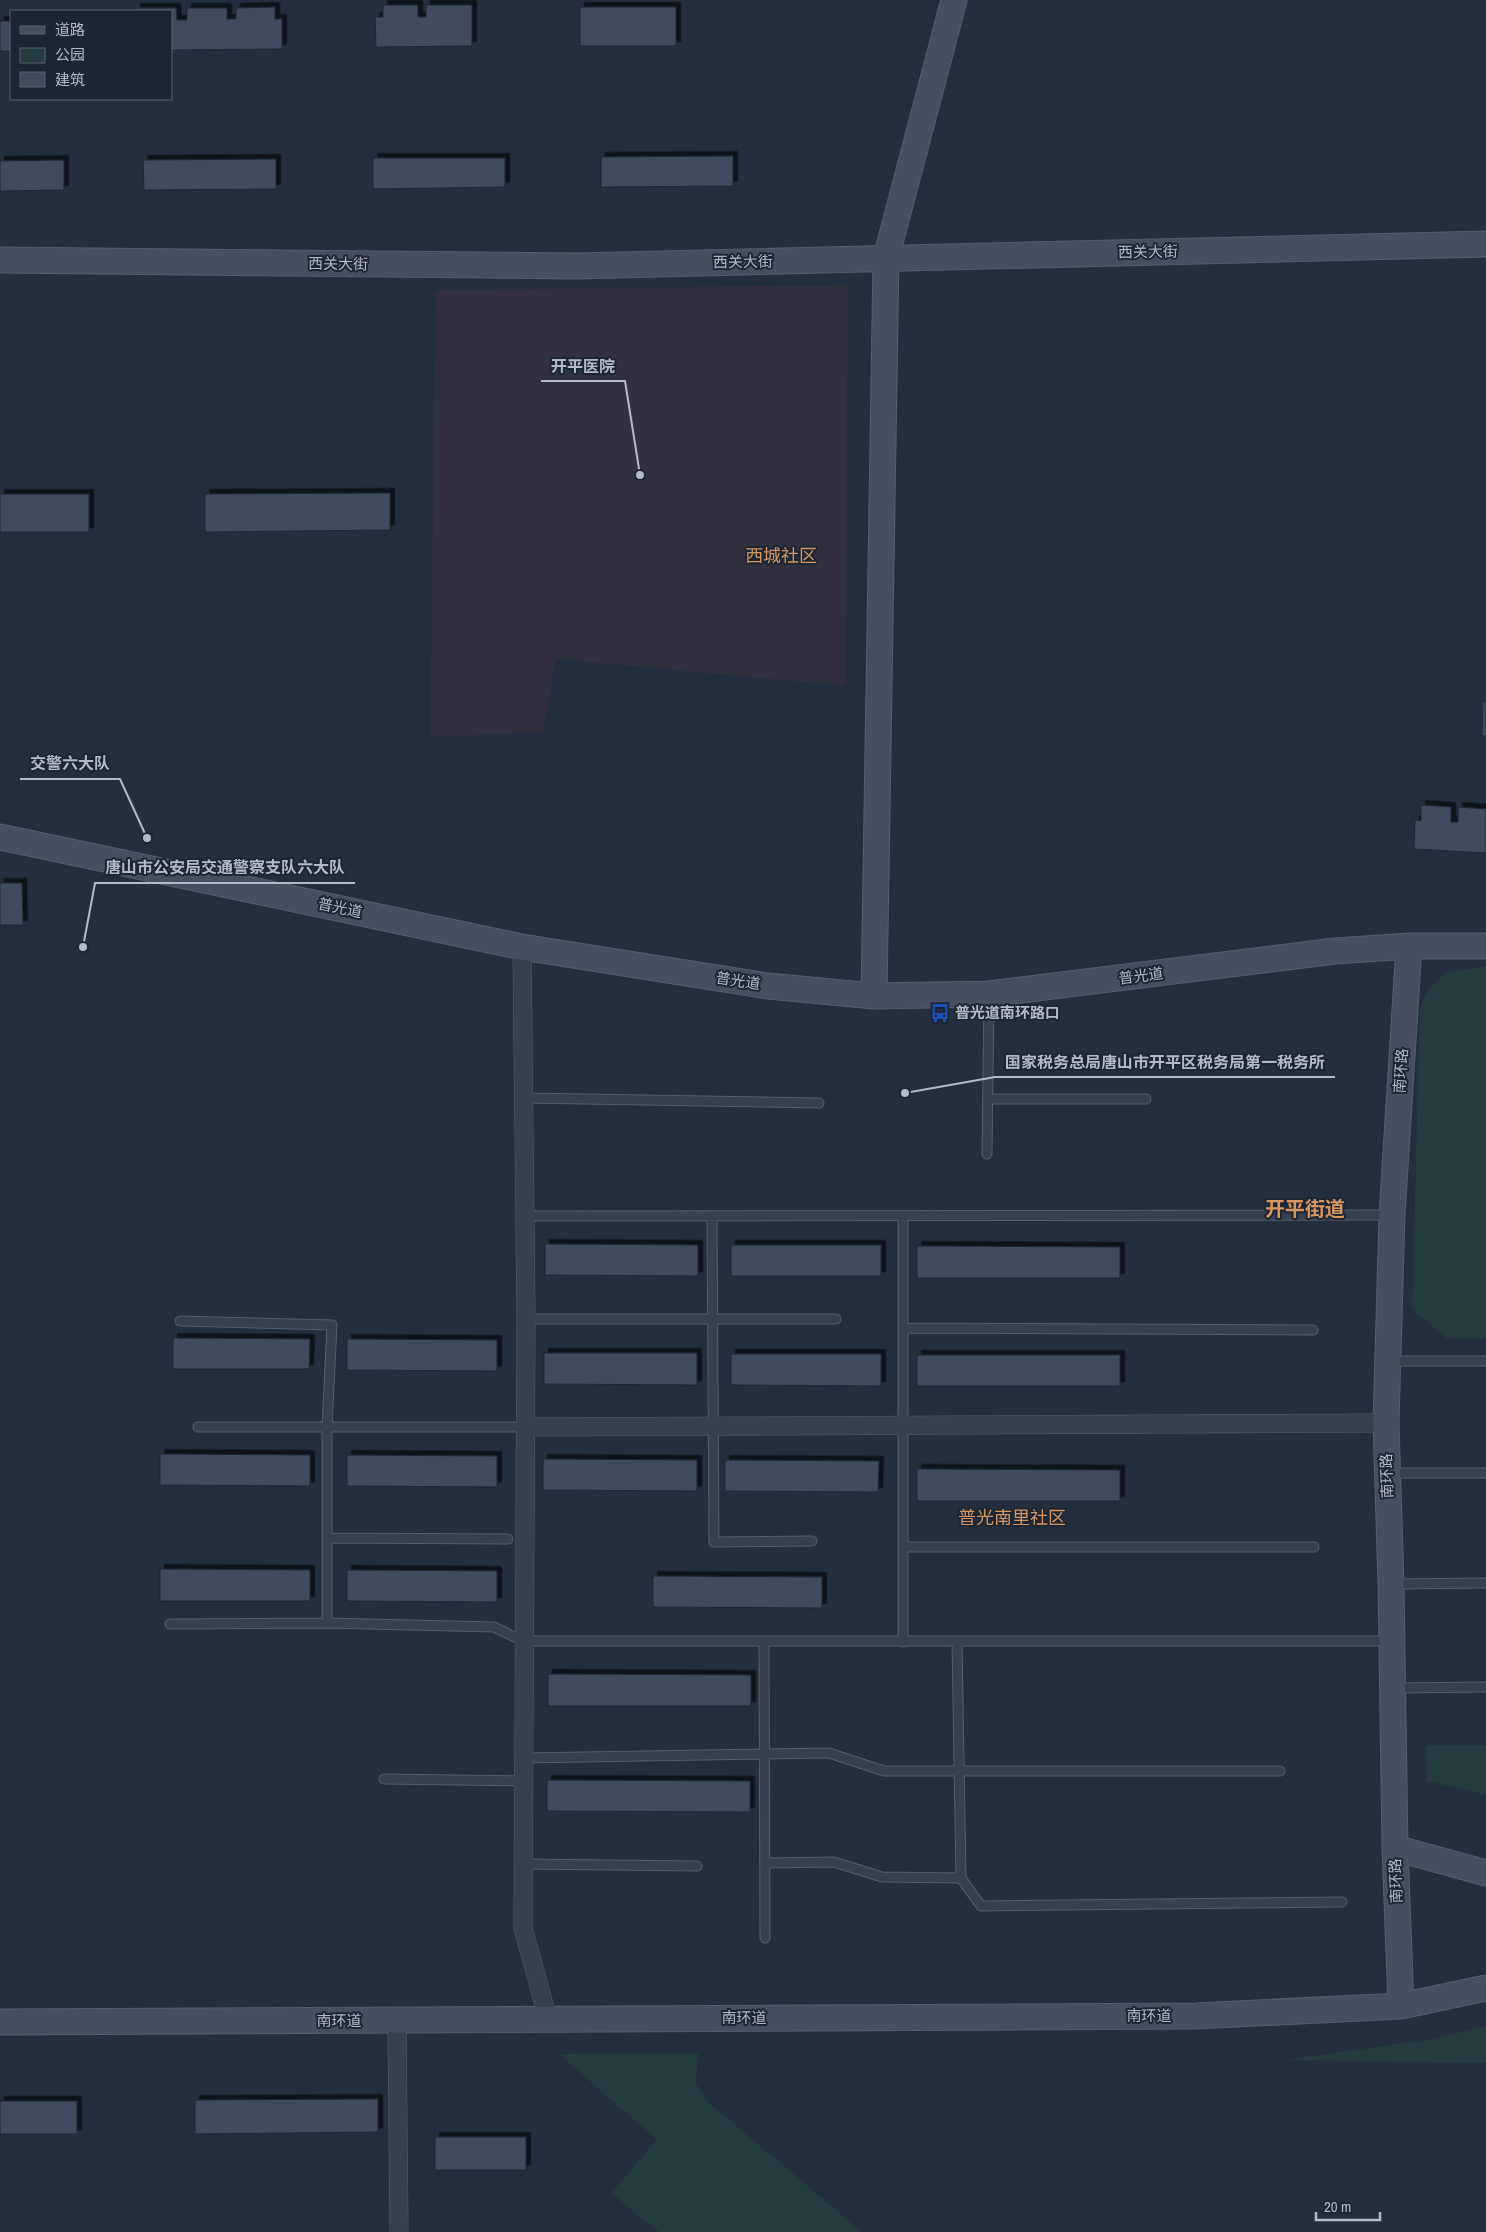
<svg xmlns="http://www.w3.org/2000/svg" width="1486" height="2232" font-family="'Archivo Narrow','Noto Sans SC',sans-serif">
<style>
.medical{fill:#32303f}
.green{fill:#253c3f}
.building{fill:#3f4c5e;stroke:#1e2735;filter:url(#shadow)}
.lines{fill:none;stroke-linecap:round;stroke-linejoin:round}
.lane-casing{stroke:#555e6c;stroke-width:11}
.street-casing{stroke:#555e6c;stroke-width:19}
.secondary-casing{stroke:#555e6c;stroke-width:27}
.lane{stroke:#37404e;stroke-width:9}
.street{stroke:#37404e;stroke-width:18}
.secondary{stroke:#454f61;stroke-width:25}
.labels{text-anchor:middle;stroke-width:4;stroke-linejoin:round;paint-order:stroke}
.street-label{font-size:15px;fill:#b3bbc9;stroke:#1c2533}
.poi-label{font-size:15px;font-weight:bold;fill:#b3bbc9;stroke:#1c2533;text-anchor:start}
.quarter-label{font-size:18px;fill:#d89760;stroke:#1c2533}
.district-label{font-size:20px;font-weight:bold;fill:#d89760;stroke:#1c2533}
.leader{fill:none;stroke:#b3bbc9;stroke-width:2}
.callout-dot{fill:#b3bbc9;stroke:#1c2533;stroke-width:2}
.callout-label{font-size:16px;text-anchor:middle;font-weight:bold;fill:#b3bbc9;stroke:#1c2533;stroke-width:4;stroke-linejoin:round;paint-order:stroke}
</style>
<defs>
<filter id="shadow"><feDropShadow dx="4.5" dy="-4.5" stdDeviation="0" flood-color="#0009"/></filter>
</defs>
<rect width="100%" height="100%" fill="#232e3e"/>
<path class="medical" d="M848 285 845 686 556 659 543 732 430 737 436 290Z"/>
<path class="green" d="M1486 966V1338H1446L1412 1309 1420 1009 1429 988 1447 972Z
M1426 1745H1486V1795L1427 1781Z
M1486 2026V2063L1285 2060 1432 2039Z
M698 2053 696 2084 708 2102 862 2232H659L611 2193 657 2140 559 2054Z"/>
<path class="building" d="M383 5H418V17H426V5H472V46L376 47 375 17H383Z
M275 7V19H282V49L171 50V11H136V8H176L177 20H187V8H227V19H236V8Z
M580 7H676V46H580Z
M0 21H11V51H0Z
M733 156V186L601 187V157Z
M373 158H505V187L373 189Z
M276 159V189L144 190 143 160Z
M64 160V190L0 191V161Z
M390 493V530L205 532V494Z
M0 494H89V532H0Z
M1483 701H1486V736H1482Z
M1421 805 1451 807V822H1458V807L1486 809V853L1414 849 1415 820 1421 821Z
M0 883H22L23 925H0Z
M545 1244 698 1245V1276L545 1275Z
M731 1245H881V1276H731Z
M917 1246 1120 1247V1278H917Z
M173 1338 310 1339 309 1369H173Z
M347 1339 497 1340V1371L347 1370Z
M544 1353H697V1385L544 1384Z
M731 1354H881V1386L731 1385Z
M917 1355H1120V1386H917Z
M160 1454 310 1455V1486L160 1485Z
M347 1455 497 1456V1487L347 1486Z
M543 1459 697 1460V1491L543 1490Z
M725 1460 879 1461 878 1492 725 1491Z
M917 1469 1120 1470V1501H917Z
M160 1569 310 1570V1601H160Z
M347 1570 497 1571V1602L347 1601Z
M653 1576 822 1577V1608L653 1607Z
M548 1674 751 1675V1706H548Z
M547 1780 750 1781V1812L547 1811Z
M378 2099V2132L195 2134V2100Z
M0 2101H77V2134H0Z
M435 2137H526V2170H435Z"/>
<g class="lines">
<g class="lane-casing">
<path id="lane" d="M524 1098 819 1103
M988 1099H1146
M987 1154 989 997
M525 1216 1390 1215
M712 1217 714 1542 812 1541
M903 1217V1642
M526 1319H836
M180 1321 332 1325 327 1427V1623
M903 1328 1313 1330
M1389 1361H1486
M198 1427H524
M1389 1473H1486
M327 1538 508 1539
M903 1547H1314
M1391 1584 1486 1583
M170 1624 327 1623 494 1627 523 1641H1390
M764 1642 765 1938
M957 1642 961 1878
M1394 1688 1486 1687
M523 1758 829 1753 884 1771H1280
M384 1779 523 1781
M765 1863 834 1862 882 1877 961 1878 981 1906 1342 1902
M523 1864 697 1866"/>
</g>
<g class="street-casing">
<path id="street" d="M522 947 526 1319 523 1928 548 2019
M524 1427 1386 1423
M397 2021 399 2232"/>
</g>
<g class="secondary-casing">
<path id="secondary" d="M0 260 577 266 1486 244
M0 837 522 947 768 986 874 996 989 994 1335 951 1409 946H1486
M874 996 886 258 954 0
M1395 1848 1486 1873
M1401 2006 1395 1848 1391 1584 1386 1423 1392 1215 1409 946
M0 2022 1196 2016 1401 2006 1486 1988"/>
</g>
<use href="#lane" class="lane"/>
<use href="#street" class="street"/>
<use href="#secondary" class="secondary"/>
</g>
<defs>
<g id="bus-bare" transform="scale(1.5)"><path d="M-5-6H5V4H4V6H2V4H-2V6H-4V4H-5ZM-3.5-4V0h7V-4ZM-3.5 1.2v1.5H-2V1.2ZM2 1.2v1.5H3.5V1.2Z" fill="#1a4fb4" stroke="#1c2533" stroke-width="2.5" paint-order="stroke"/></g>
</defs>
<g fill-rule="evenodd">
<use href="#bus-bare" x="940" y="1013"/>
</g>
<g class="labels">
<g class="street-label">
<text transform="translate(1148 252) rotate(-1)" y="5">西关大街</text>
<text transform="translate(743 262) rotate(-1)" y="5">西关大街</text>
<text transform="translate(338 264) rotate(1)" y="5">西关大街</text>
<text transform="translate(340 908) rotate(12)" y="5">普光道</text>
<text transform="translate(1141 976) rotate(-7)" y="5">普光道</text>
<text transform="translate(738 981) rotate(9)" y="5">普光道</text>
<text transform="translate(1401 1071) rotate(-86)" y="5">南环路</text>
<text transform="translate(1387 1476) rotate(-92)" y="5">南环路</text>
<text transform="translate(1396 1881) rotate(-92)" y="5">南环路</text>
<text x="1149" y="2021">南环道</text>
<text x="744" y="2023">南环道</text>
<text x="339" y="2026">南环道</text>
</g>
<g class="poi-label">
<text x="955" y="1018">普光道南环路口</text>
</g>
<g class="quarter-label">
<text x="781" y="562">西城社区</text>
<text x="1012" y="1524">普光南里社区</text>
</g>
<g class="district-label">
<text x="1305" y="1216">开平街道</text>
</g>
</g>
<path class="leader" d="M640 475L625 381H541M147 838L120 779H20M83 947L95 883H355M905 1093L995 1077H1335"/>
<g class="callout-dot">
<circle cx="640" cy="475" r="5"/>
<circle cx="147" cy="838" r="5"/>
<circle cx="83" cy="947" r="5"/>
<circle cx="905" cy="1093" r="5"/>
</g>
<g class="callout-label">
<text x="583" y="372">开平医院</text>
<text x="70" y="769">交警六大队</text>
<text x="225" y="873">唐山市公安局交通警察支队六大队</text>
<text x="1165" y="1068">国家税务总局唐山市开平区税务局第一税务所</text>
</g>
<rect x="10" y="10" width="162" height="90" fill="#1c2533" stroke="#58616f"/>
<rect x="20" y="26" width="25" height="8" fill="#454f61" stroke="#58616f"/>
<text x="55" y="35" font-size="15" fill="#b3bbc9">道路</text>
<rect x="20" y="48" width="25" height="15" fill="#253c3f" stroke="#58616f"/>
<text x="55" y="60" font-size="15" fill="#b3bbc9">公园</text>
<rect x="20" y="72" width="25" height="15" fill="#3f4c5e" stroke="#58616f"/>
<text x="55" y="85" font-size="15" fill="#b3bbc9">建筑</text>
<path d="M1316 2212v8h64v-8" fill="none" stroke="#b3bbc9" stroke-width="2.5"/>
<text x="1324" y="2212" font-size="15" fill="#b3bbc9" stroke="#1c2533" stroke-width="4" paint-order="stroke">20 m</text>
</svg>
